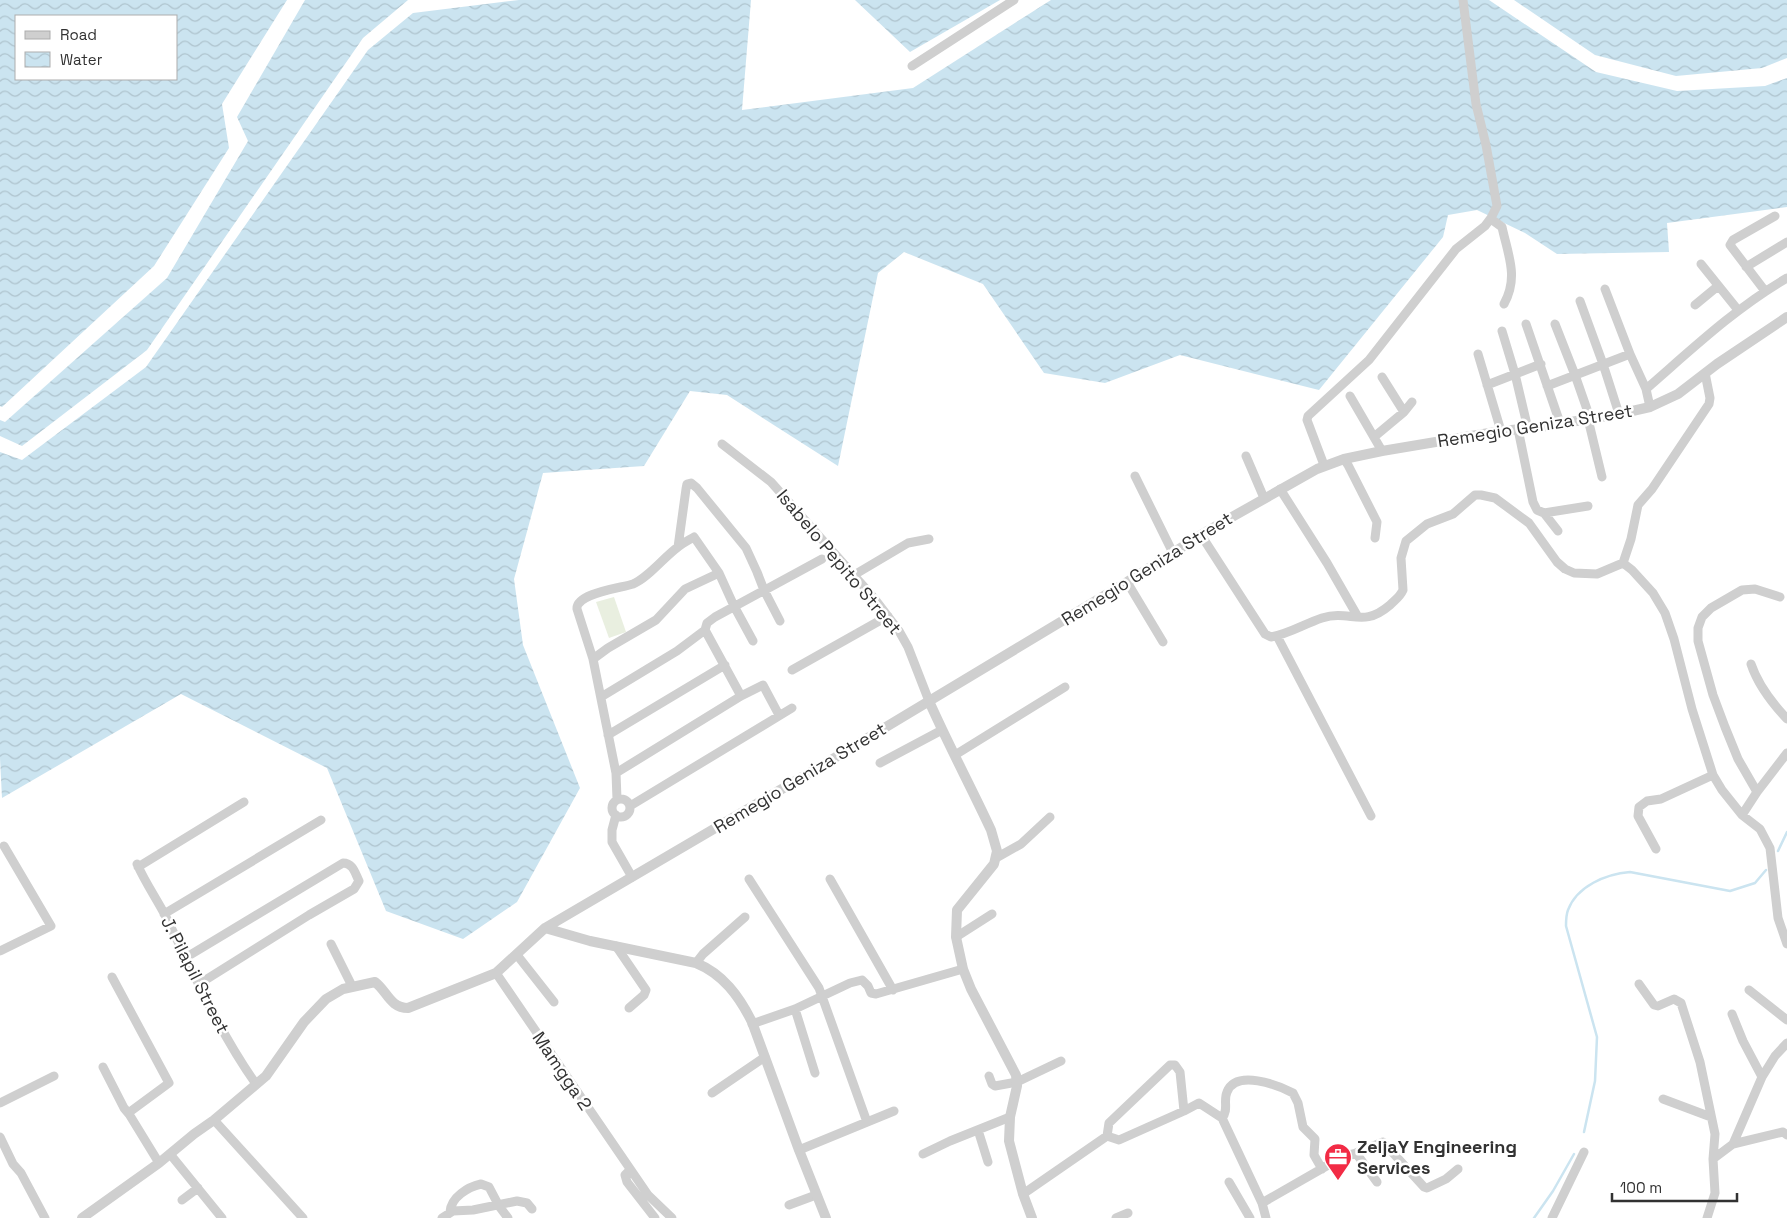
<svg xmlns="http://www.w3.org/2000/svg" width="1787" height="1218" font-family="'Space Grotesk',sans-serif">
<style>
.green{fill:#e9efe0}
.water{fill:url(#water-waves);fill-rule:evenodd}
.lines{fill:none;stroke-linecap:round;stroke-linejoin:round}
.stream{stroke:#cbe4f0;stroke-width:2.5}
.minor{stroke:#cfcfcf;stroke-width:9}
.tertiary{stroke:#cfcfcf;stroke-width:10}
.labels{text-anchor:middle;stroke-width:5;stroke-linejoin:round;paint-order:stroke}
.street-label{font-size:18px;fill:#323232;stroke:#fff}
.poi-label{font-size:18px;font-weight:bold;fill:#323232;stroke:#fff;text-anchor:start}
</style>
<defs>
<pattern id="water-waves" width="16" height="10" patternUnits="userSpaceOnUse" patternTransform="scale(1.25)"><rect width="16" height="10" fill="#cbe4f0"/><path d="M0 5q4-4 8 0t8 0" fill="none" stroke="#afc4ce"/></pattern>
</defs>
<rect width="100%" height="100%" fill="#fff"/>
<path class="green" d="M614 597 626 632 609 638 596 602Z"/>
<path class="water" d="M0 0H287L222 104 229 148 154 266 2 407 0 406ZM16 16H176V79H16Z
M305 0H408L363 38 147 350 22 446 0 436V420L5 422 167 278 248 141 237 117Z
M519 0H751L742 110 913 88 1051 0H1489L1596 72 1677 91 1765 86 1787 78V207L1667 223 1669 252 1557 254 1525 233 1477 210 1448 215 1443 237 1319 390 1180 355 1105 383 1044 373 983 284 904 252 878 273 838 466 727 395 690 391 644 466 543 473 514 579 523 645 580 788 517 902 463 939 386 911 327 768 181 694 2 798 0 758V452L22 460 146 367 368 50 413 13Z
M855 0H1000L910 52Z
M1514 0H1787V58L1762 68 1676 76 1595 55Z"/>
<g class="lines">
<path class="stream" d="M1778 851 1787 832
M1584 1132 1595 1081 1597 1037 1566 926C1566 921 1566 915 1568 910 1577 886 1606 874 1630 872L1730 891 1755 883 1766 870
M1534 1218 1553 1191 1574 1154"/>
<path class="minor" d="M912 66 1014 0
M1491 219 1502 227C1508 255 1519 277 1504 304
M1701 264 1738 310
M1746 267 1787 242
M1605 289 1630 354 1646 389 1650 407
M1765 291 1730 245 1733 240 1775 216
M1580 301 1603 364 1619 414
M1695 305 1718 286
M1526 324 1560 423
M1555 324 1575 375 1590 418
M1502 331 1515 374 1528 429
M1478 354 1501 431
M1382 377 1404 412
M1487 385 1541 364
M1547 386 1630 354
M1646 389C1691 350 1735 308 1787 278
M1350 396 1382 451
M1588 419 1602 477
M1518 429 1533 502 1537 510 1544 513 1558 531
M1374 437 1404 412 1412 402
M722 444 771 482 874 598 899 631 908 647 929 701
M1246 456 1264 498
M1344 459 1348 465 1377 522 1375 538
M1324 465 1307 420 1308 416 1369 360 1456 249 1485 226 1491 218 1497 206 1486 145 1476 104 1463 0
M1135 476 1173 553
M1280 489 1327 563 1358 617
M1544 513 1588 506
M1201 535 1265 634 1271 637C1289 634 1304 624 1322 618 1351 609 1362 629 1390 605 1395 600 1400 597 1403 590L1401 558 1406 541 1427 524 1453 514 1475 495H1481L1495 498 1529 523 1557 562 1565 569 1574 573 1597 574 1623 563 1631 539 1638 505 1652 489 1709 404 1710 398 1705 373
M678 547 686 489 687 484 691 483 697 488 746 548 757 572 764 590 780 621
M1623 563 1632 570 1653 593 1665 613 1674 639 1692 709 1713 775 1722 790 1742 815 1760 829 1770 848 1778 918 1787 944
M854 575 908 543 929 539
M1127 582 1163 642
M705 630 741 696
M1277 636 1371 816
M593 659 608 648 656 620 685 589 719 573
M1751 664C1758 685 1772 703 1787 719
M792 670 888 616
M601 697 677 651 705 630 707 623 715 617 822 559
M608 735 725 665
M955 755 1065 687
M880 763 942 730
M616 773 741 696 763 685 779 715
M1757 792 1738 759 1725 727 1713 695 1698 641V628L1702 617 1711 608 1742 590 1755 589 1780 597
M617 799 616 773 593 659 577 609C576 593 621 588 633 584 648 578 664 557 678 547 683 543 689 540 694 537L719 573 734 606 753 641
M612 808a9 9 0 1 1 18 0a9 9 0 1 1-18 0Z
M630 806 792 708
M616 815 612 830V842L632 877
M1742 815 1757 792 1787 753
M1656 849 1638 816 1639 807 1647 801 1661 799 1713 775
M996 858 1021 844 1050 817
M137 864C145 882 156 898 165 915 193 972 219 1032 256 1084
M138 867 244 802
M749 879 819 988 867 1122
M830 879 893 990
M164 914 321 820
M956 937 992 914
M331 944 352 986
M616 946 646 990 644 995 629 1008
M0 951 51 926 4 846
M517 955 554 1002
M185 958 343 863C353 863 355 873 359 881L354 889 309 915 199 984
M696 963 703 954 745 917
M496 973 648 1195 672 1218
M112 977 169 1083 131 1111 129 1114
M1639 984 1654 1005 1658 1006 1674 999 1681 1003 1700 1062 1715 1134 1713 1159 1715 1193 1707 1218
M1749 990 1787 1020
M795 1009 815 1073
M1732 1014 1743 1041 1762 1077
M752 1024 795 1009 850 983 862 980 868 986 871 993 876 994 963 969
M103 1067 124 1108 129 1114 159 1163
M989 1076 992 1084 995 1086 1017 1082 1061 1061
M712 1093 765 1057
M1663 1099 1711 1117
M0 1103 54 1076
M1222 1118C1229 1110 1223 1101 1227 1092 1236 1069 1278 1085 1293 1093L1298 1103 1303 1127 1315 1139 1314 1155 1322 1169
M214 1120 303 1218
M978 1130 988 1162
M1107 1136 1119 1140 1184 1111 1199 1103 1222 1118 1262 1203 1266 1218
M0 1137 13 1164 21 1173 45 1218
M1733 1144 1783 1132 1787 1135
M799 1150 894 1111
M1356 1153 1383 1142 1424 1187 1427 1188 1446 1179 1458 1169
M170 1154 222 1218
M923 1154 950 1141 1010 1117
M1713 1159 1733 1144 1762 1077 1775 1056 1787 1043
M630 1170 625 1175 627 1182 655 1218
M1229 1182 1250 1218
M1023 1194 1107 1136 1109 1123 1170 1065H1175L1180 1072 1184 1111
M182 1200 198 1188
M1262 1203 1344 1156 1356 1153 1377 1182
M789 1205 816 1195
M450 1212C451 1197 468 1187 481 1184L489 1187 499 1206 508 1218
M442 1218 453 1211 473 1210 517 1201 527 1203 532 1209
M1116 1218 1128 1213
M1552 1218 1584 1152"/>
<path class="tertiary" d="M929 701C948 744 971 787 991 830L997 851 994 864 957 910 956 937 963 969 971 989 1016 1075 1017 1086 1010 1117 1009 1141 1023 1194 1032 1218
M545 928 590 941 696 963C723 974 739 996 752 1022L799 1150 826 1218
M82 1218 159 1163 194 1134 214 1120 266 1076 304 1022 326 999 343 989 375 982C387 991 390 1008 408 1008L496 973 545 928 821 766 1127 582 1209 530 1317 469 1344 459 1382 451 1501 431 1540 427 1619 414 1650 407 1678 394 1717 364 1787 317"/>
</g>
<defs>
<g id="office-pin" transform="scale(1.4375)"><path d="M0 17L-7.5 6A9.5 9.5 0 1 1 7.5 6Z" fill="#f22b45" stroke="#fff"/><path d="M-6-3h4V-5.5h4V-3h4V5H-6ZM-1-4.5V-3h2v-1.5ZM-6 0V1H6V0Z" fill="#fff"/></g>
</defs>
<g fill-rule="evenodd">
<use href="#office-pin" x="1338" y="1157"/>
</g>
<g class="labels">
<g class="street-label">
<text transform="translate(1535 426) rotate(-9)" y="6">Remegio Geniza Street</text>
<text transform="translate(839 562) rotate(50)" y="6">Isabelo Pepito Street</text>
<text transform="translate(1147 569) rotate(-32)" y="6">Remegio Geniza Street</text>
<text transform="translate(800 778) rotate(-31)" y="6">Remegio Geniza Street</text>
<text transform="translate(195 975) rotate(63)" y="6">J. Pilapil Street</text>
<text transform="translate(562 1071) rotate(56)" y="6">Mamgga 2</text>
</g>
<g class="poi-label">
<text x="1357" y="1153">ZeljaY Engineering<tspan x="1357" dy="21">Services</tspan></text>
</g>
</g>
<rect x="15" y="15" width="162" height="65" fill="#ffffff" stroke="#adadad"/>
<rect x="25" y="31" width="25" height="8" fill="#cfcfcf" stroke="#adadad"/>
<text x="60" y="40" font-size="15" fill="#323232">Road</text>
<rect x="25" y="52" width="25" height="15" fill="url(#water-waves)" stroke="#adadad"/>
<text x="60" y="65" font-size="15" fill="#323232">Water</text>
<path d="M1612 1193v8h125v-8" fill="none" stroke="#323232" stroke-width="2.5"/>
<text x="1620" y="1193" font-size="15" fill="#323232" stroke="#ffffff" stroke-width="4" paint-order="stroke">100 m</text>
</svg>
